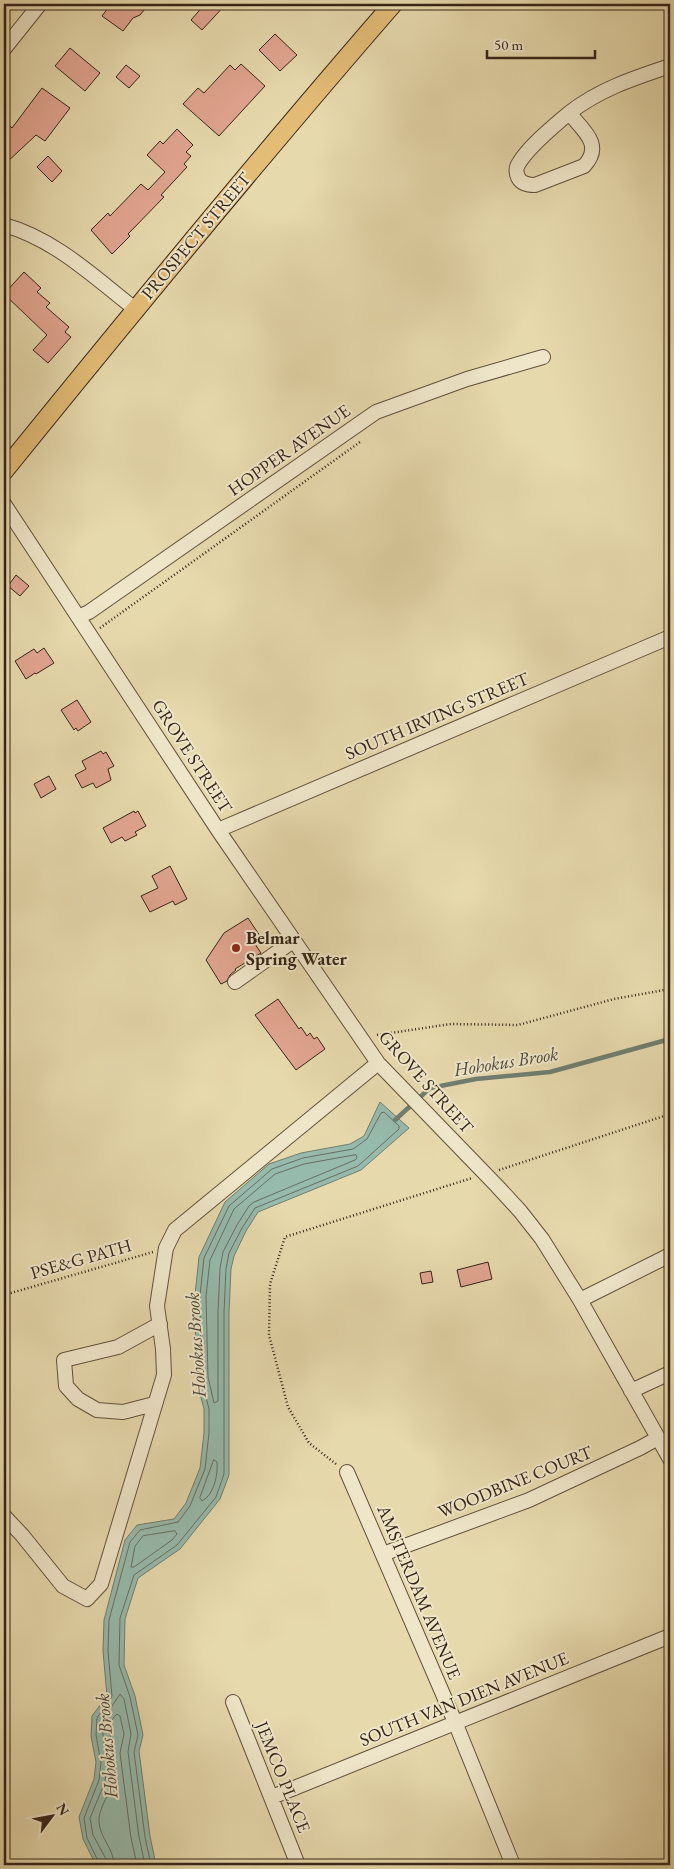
<svg xmlns="http://www.w3.org/2000/svg" width="674" height="1869" font-family="'EB Garamond',serif">
<style>
.water{fill:#96baac;stroke:#6f7e70}
.lines{fill:none;stroke-linecap:round;stroke-linejoin:round}
.shore{stroke:#666f62;stroke-width:1}
.stream{stroke:#6f7e70;stroke-width:4.5}
.building{fill:#e1a590;stroke:#352417}
.minor-casing{stroke:#61513c;stroke-width:16}
.major-casing{stroke:#352417;stroke-width:20}
.path{stroke:#352417;stroke-width:2.5;stroke-dasharray:1 2.5;stroke-linecap:butt}
.minor{stroke:#efe6c9;stroke-width:14}
.major{stroke:#e3bc76;stroke-width:18}
.poi-dot{fill:#8f2418;stroke:#efe6c9;stroke-width:2}
.labels{text-anchor:middle;stroke-width:4;stroke-linejoin:round;paint-order:stroke}
.street-label{font-size:18px;fill:#352417;stroke:#efe6c9}
.poi-label{font-size:18px;font-weight:bold;fill:#352417;stroke:#efe6c9;text-anchor:start}
.water-label{font-size:19px;font-style:italic;fill:#4d4a3c;stroke:#efe6c9}
</style>
<rect width="100%" height="100%" fill="#e6d9ac"/>
<filter id="stains"><feTurbulence type="fractalNoise" baseFrequency=".004" numOctaves="4"/><feColorMatrix values="0 0 0 0 .2 0 0 0 0 .09 0 0 0 0 .02 0 0 0 .5 -.17"/></filter>
<radialGradient id="worn" r=".72"><stop offset=".6" stop-color="#630" stop-opacity="0"/><stop offset="1" stop-color="#630" stop-opacity=".3"/></radialGradient>
<path class="water" d="M380 1102 409 1128 361 1170 258 1212 246 1231 234 1256 231 1269 229 1312V1475L220 1499 180 1549 138 1578 125 1619 124 1665 135 1696 143 1735 139 1751 150 1836 156 1865H96L83 1839 79 1817 94 1779 96 1762 91 1736 92 1716 107 1696 103 1651 104 1620 125 1540 137 1525 174 1519 186 1503 200 1468 204 1433V1409L196 1379 195 1295 199 1257 225 1202 269 1164 301 1153 350 1144 364 1136Z"/>
<g class="lines">
<path class="shore" d="M356 1155 357 1158 355 1160 254 1202 249 1206 237 1225 223 1252 220 1268 218 1312V1401L214 1403 208 1377 206 1296 210 1260 234 1209 275 1174 304 1164Z
M214 1460 217 1462C218 1475 214 1495 202 1501L200 1498Z
M175 1531 177 1534 172 1540 134 1567H131L135 1546 143 1536Z
M100 1865 87 1838 84 1818 99 1780 101 1763 96 1735 97 1718 112 1696 108 1651 109 1620 130 1542 140 1530 178 1522 190 1506 205 1469 209 1433V1409L201 1378 200 1295 204 1258 229 1206 272 1169 303 1158 353 1149 367 1139 381 1113 384 1112 399 1126V1129L358 1166 255 1208 242 1228 229 1253 226 1269 224 1312V1474L216 1497 177 1545 134 1575 120 1618 119 1665 130 1697 138 1735 134 1752 145 1837 151 1865
M107 1865 106 1859 93 1835 90 1818 105 1782 107 1764 103 1735V1720L120 1694 124 1699 131 1734 128 1752 139 1837 145 1865
M114 1865C114 1849 100 1838 99 1822 98 1810 108 1796 112 1785 113 1779 114 1772 115 1766 116 1749 102 1726 117 1714L120 1716 124 1734 120 1753 131 1838 137 1865"/>
<path class="stream" d="M395 1120 430 1088 476 1079 550 1072 670 1039"/>
</g>
<path class="building" d="M111 4H149L140 15 133 18 123 31 102 16Z
M205 4H226L202 30 191 20Z
M275 34 297 55 280 71 259 50Z
M70 48 100 73 85 91 55 66Z
M241 64 265 86 219 136 183 104 198 88 204 93 230 65 235 70Z
M126 65 140 76 129 88 116 77Z
M42 88 70 108 45 141 36 135 4 165V120L12 128Z
M177 129 193 145 186 152 191 156 184 164 187 167 161 195 164 197 128 234 130 236 112 254 91 230 108 213 110 216 141 184 148 190 165 172 147 155 160 141 163 144Z
M48 156 62 171 52 182 37 167Z
M24 272 41 288 37 292 50 303 46 307 69 327 65 332 71 337 48 363 33 350 47 335 4 294Z
M16 575 29 586 20 596 8 586Z
M44 648 54 663 36 674 35 673 26 679 15 661 34 649 37 653Z
M77 700 91 722 78 731 76 728 74 730 61 710Z
M101 751 103 754 106 752 114 766 108 769 111 780 96 788 93 783 82 788 75 775 86 769 82 761Z
M49 776 56 789 41 798 34 784Z
M134 811 135 813 138 811 146 826 135 832 137 835 125 841 122 837 111 843 103 828Z
M170 866 187 899 175 905 173 901 150 912 141 896 158 888 152 876Z
M248 918 262 939 255 944 261 953 235 969 236 970 230 975 227 981 221 984 206 960 224 933Z
M278 999 299 1029 301 1027 307 1036 310 1033 314 1039 317 1037 325 1049 296 1070 255 1015Z
M488 1262 492 1279 461 1287 457 1270Z
M431 1271 433 1282 422 1284 420 1273Z"/>
<g class="lines">
<g class="minor-casing">
<path id="minor" d="M4 49 40 4
M569 113C583 130 604 145 584 166L535 185C528 185 521 184 518 177 516 173 516 167 519 163 529 146 554 126 569 113Z
M569 113C600 89 634 78 670 66
M4 225C55 239 94 277 135 309
M4 504 218 830 378 1063 497 1186 520 1211 542 1239 580 1300 670 1459
M78 617 89 612 376 412 467 379 543 357
M218 830 670 637
M235 982 293 941
M580 1300 670 1255
M631 1391 670 1373
M154 1404 123 1412 97 1410 78 1399 66 1386 64 1360 118 1347 160 1324
M347 1472 455 1722 513 1865
M5 1517 22 1535 63 1586 87 1599 101 1584 164 1375 163 1349 157 1306 166 1248 175 1230 378 1063
M383 1554 529 1500 640 1448 658 1438
M233 1702 298 1865
M272 1797 670 1636"/>
</g>
<g class="major-casing">
<path id="major" d="M4 471C131 314 260 157 393 4"/>
</g>
<path class="path" d="M100 628 360 442
M377 1035 451 1024 518 1025 614 999 670 989
M499 1170 670 1114
M4 1295 153 1252
M336 1464 309 1443 288 1407 269 1335 270 1284 285 1237 472 1178"/>
<use href="#minor" class="minor"/>
<use href="#major" class="major"/>
</g>
<circle class="poi-dot" cx="236" cy="948" r="5"/>
<g class="labels">
<g class="street-label">
<text transform="translate(196 236) rotate(-50)" y="6">PROSPECT STREET</text>
<text transform="translate(289 450) rotate(-35)" y="6">HOPPER AVENUE</text>
<text transform="translate(437 716) rotate(-23)" y="6">SOUTH IRVING STREET</text>
<text transform="translate(192 756) rotate(57)" y="6">GROVE STREET</text>
<text transform="translate(426 1082) rotate(48)" y="6">GROVE STREET</text>
<text transform="translate(81 1259) rotate(-16)" y="6">PSE&amp;G PATH</text>
<text transform="translate(515 1482) rotate(-22)" y="6">WOODBINE COURT</text>
<text transform="translate(419 1592) rotate(67)" y="6">AMSTERDAM AVENUE</text>
<text transform="translate(464 1699) rotate(-22)" y="6">SOUTH VAN DIEN AVENUE</text>
<text transform="translate(283 1777) rotate(68)" y="6">JEMCO PLACE</text>
</g>
<g class="poi-label">
<text x="246" y="944">Belmar<tspan x="246" dy="21">Spring Water</tspan></text>
</g>
<g class="water-label">
<text transform="translate(506 1061) rotate(-9)" y="7">Hohokus Brook</text>
<text transform="translate(195 1345) rotate(-94)" y="7">Hohokus Brook</text>
<text transform="translate(106 1746) rotate(-95)" y="7">Hohokus Brook</text>
</g>
</g>
<rect width="674" height="1869" fill="none" stroke="#e6d9ac" stroke-width="20"/>
<rect x="5" y="5" width="664" height="1859" fill="none" stroke="#352417" stroke-width="2.5"/>
<rect x="10" y="10" width="654" height="1849" fill="none" stroke="#352417"/>
<g transform="translate(52 1816) rotate(58)" stroke="#efe6c9" stroke-width="4" paint-order="stroke">
<path d="M0-4L9 19L0 12L-9 19Z" fill="#352417"/>
<text y="-8" font-size="14" font-weight="bold" text-anchor="middle" fill="#352417">N</text>
</g>
<path d="M487 50v8h108v-8" fill="none" stroke="#352417" stroke-width="2.5"/>
<text x="494" y="50" font-size="15" fill="#352417" stroke="#efe6c9" stroke-width="4" paint-order="stroke">50 m</text>
<rect width="100%" height="100%" filter="url(#stains)"/>
<rect width="100%" height="100%" fill="url(#worn)"/>
</svg>
